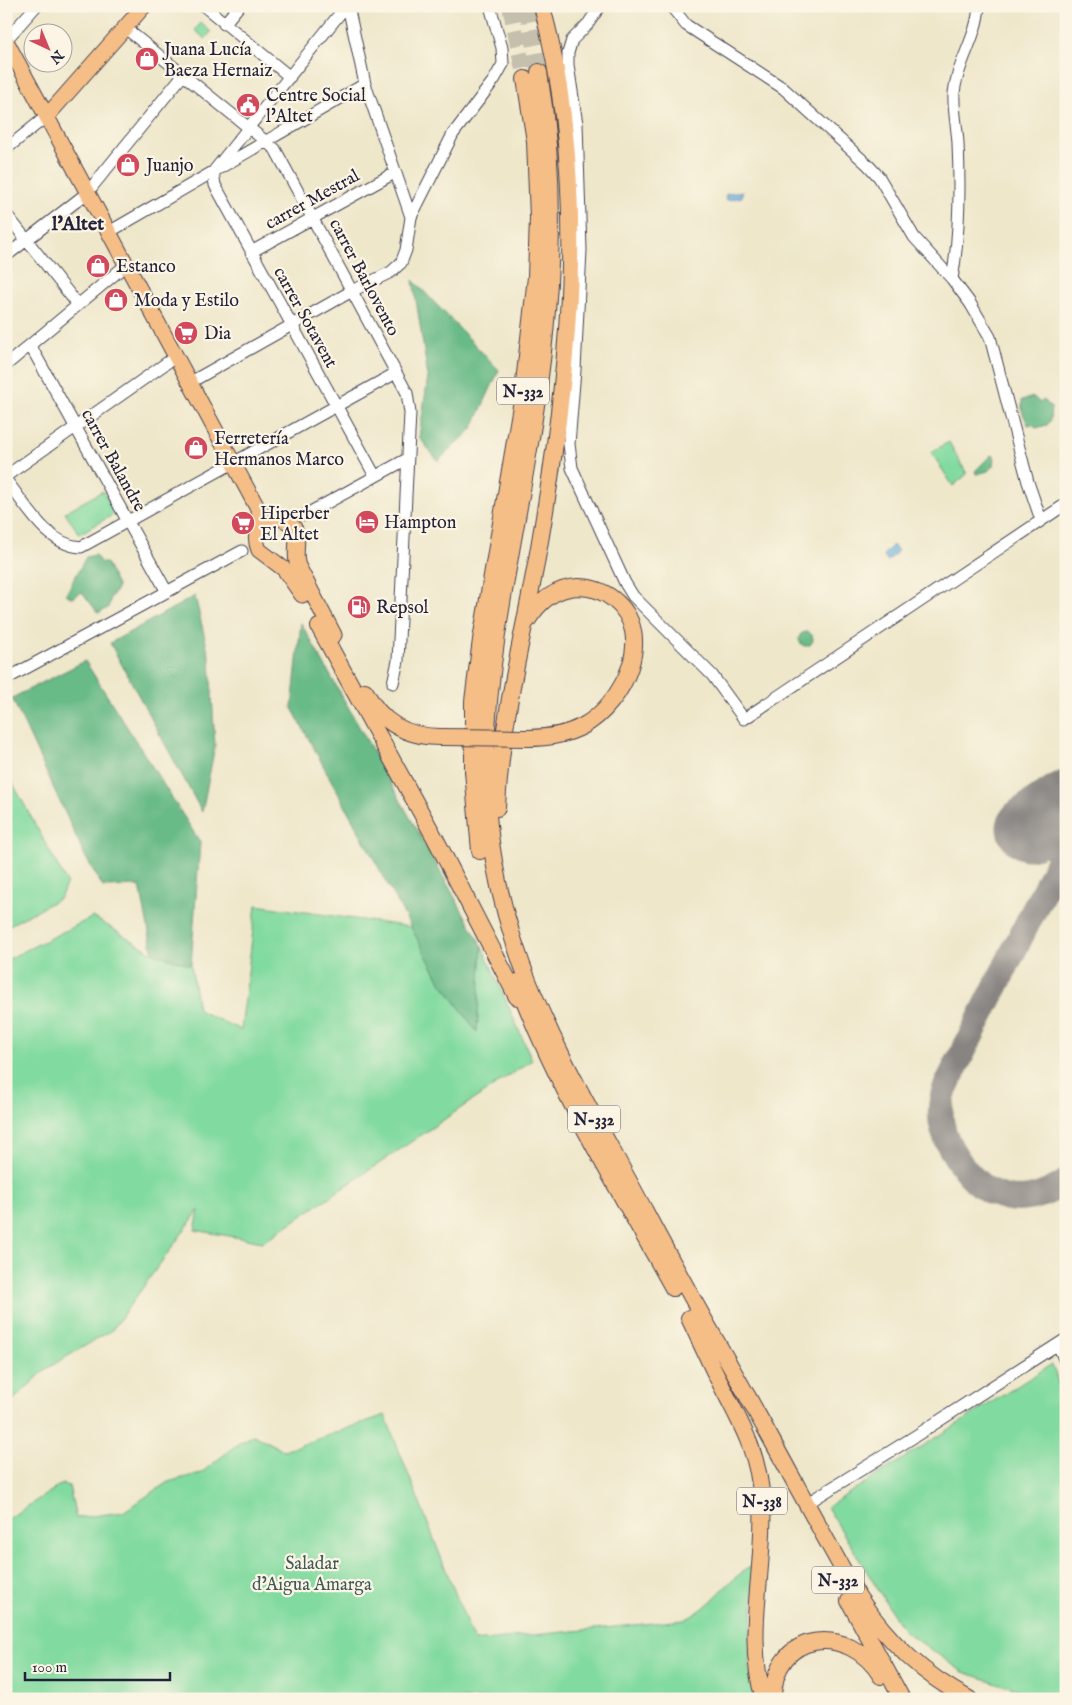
<svg xmlns="http://www.w3.org/2000/svg" width="1072" height="1705" font-family="'IM FELL English',serif">
<style>
.green{fill:#81da9f;stroke:#527e6d}
.forest{fill:#68ba86;stroke:#456e60}
.water{fill:#66aedd;stroke:#44688c}
.lines{fill:none;stroke-linecap:round;stroke-linejoin:round}
.taxiway{stroke:#888482;stroke-width:26}
.runway{stroke:#888482;stroke-width:65}
.highway-tunnel{stroke:#c5c0ad;stroke-width:16;stroke-dasharray:16 8;stroke-linecap:butt}
.minor-casing{stroke:#414050;stroke-width:13}
.major-casing{stroke:#414050;stroke-width:17}
.highway-casing{stroke:#414050;stroke-width:18}
.minor{stroke:#fff;stroke-width:11}
.major{stroke:#f6be87;stroke-width:15}
.highway{stroke:#f6be87;stroke-width:16}
.highway-bridge-casing{stroke:#414050;stroke-width:18;stroke-linecap:butt}
.highway-bridge{stroke:#f6be87;stroke-width:16}
.labels{text-anchor:middle;stroke-width:4.5;stroke-linejoin:round;paint-order:stroke}
.shield{fill:#fcf5e5;stroke:#63616e;stroke-width:1}
.shield-label{font-size:16px;font-weight:bold;fill:#22223b}
.poi-label{font-size:18px;fill:#22223b;stroke:#fcf5e5;text-anchor:start}
.street-label{font-size:18px;fill:#22223b;stroke:#fcf5e5}
.park-label{font-size:18px;fill:#3e5959;stroke:#fcf5e5}
.quarter-label{font-size:20px;font-weight:bold;fill:#22223b;stroke:#fcf5e5}
</style>
<rect width="100%" height="100%" fill="#fcf5e5"/>
<filter id="ink" filterUnits="userSpaceOnUse"><feTurbulence type="fractalNoise" baseFrequency=".02" numOctaves="2"/><feDisplacementMap in="SourceGraphic" scale="10" xChannelSelector="R" yChannelSelector="G"/><feConvolveMatrix kernelMatrix="1 2 1 2 8 2 1 2 1" color-interpolation-filters="sRGB"/></filter>
<filter id="wash" filterUnits="userSpaceOnUse"><feTurbulence type="fractalNoise" baseFrequency=".0096" numOctaves="4" result="noise"/><feDisplacementMap in="SourceGraphic" scale="20" xChannelSelector="R" yChannelSelector="G"/><feGaussianBlur stdDeviation="1.12" result="paint"/><feColorMatrix in="noise" values="0 0 0 0 0 0 0 0 0 0 0 0 0 0 0 0 0 1.4 0 .05"/><feComposite in="paint" operator="in"/></filter>
<g filter="url(#wash)">
<rect width="100%" height="100%" fill="#eee7ca"/>
<path class="green" d="M201 23 211 32 205 39 195 30Z
M949 442 967 474 953 486 931 452Z
M103 491 116 513 79 534 65 512Z
M6 771 67 883 60 898 6 927Z
M256 905 411 927 439 979 477 1031 482 946 532 1060 263 1242 195 1230 199 1210 112 1330 46 1369 6 1407V960L93 917 153 953 191 965 198 1010 241 1030Z
M1052 1364 1066 1406V1699H1047L963 1672 903 1630 827 1507Z
M385 1415 474 1641 684 1620C713 1608 728 1576 756 1564L749 1664 756 1699H6V1520L62 1484 69 1486 76 1518 123 1512 168 1482 201 1473 239 1443 254 1435 284 1451Z"/>
<path class="forest" d="M413 280 499 370 472 429 438 461 419 437 428 377Z
M1034 397 1040 403 1043 400 1051 407 1050 420 1047 425 1036 428 1033 424 1028 425 1022 411V400Z
M991 455 994 457 993 466 988 471 977 474 975 471Z
M95 555 101 563H106L118 588 111 597 108 608 98 613 82 592 72 598 66 594 86 557Z
M195 596 210 660 215 746 202 812 110 643Z
M301 623 482 946 477 1032 439 979 292 708Z
M799 639a7 7 0 1 1 14 0a7 7 0 1 1-14 0Z
M85 661 200 842 191 965 153 953 140 886 103 887 86 858 12 698Z"/>
<path class="water" d="M742 191V197L728 200 725 199 726 194Z
M893 545 898 551 888 561 883 555Z"/>
<g class="lines">
<path class="taxiway" d="M1066 846 947 1084C935 1112 941 1135 958 1160 987 1202 1022 1211 1066 1182
M1061 865C1053 845 1055 827 1066 809"/>
<path class="runway" d="M1029 828 1066 803"/>
</g>
</g>
<g filter="url(#ink)">
<g class="lines">
<path class="highway-tunnel" d="M510 6 525 79
M526 6 539 72"/>
<g class="minor-casing">
<path id="minor" d="M204 6 290 77
M346 6 213 172 215 185 375 476
M348 6 365 84 411 217
M600 6 588 24 572 40 568 53V65L577 124 581 250 575 370 569 444 572 468 625 583 633 596 712 675 744 719 1066 504
M671 6 686 25 783 88 868 165 879 177 914 237 952 279
M979 6C977 38 957 63 954 93 953 110 957 126 958 143 960 188 960 235 952 279L970 303 990 337 1028 482 1041 520
M224 24 239 6
M124 27 275 149 407 393 410 413 398 661 393 683
M6 40 36 6
M6 149 47 116
M6 214 78 305
M109 232 365 84
M251 252 389 176
M6 256 87 193 183 75
M30 345 167 592
M6 365 126 265
M189 383 352 291 391 272 401 263 406 250 411 217 453 134 494 80 503 64 502 48 490 6
M6 476 175 357
M6 480C25 504 48 546 81 547L396 373
M305 515 407 459
M6 679 242 551
M1058 1344 1066 1364
M806 1504 917 1435 1066 1339"/>
</g>
<g class="major-casing">
<path id="major" d="M6 41 259 511 260 527
M47 116 144 6
M259 511C270 519 279 516 288 522 304 532 292 551 298 566L334 635
M267 521C256 528 254 538 259 550L284 569 302 595"/>
</g>
<g class="highway-casing">
<path id="highway" d="M539 72C561 202 550 331 527 461 511 557 489 653 486 751 481 936 563 1057 646 1213 679 1276 714 1337 749 1399 786 1465 821 1532 859 1598 888 1642 923 1675 969 1699
M527 621C539 602 554 588 578 587 592 587 603 591 613 599 658 634 623 704 583 726 566 735 547 738 528 738
M319 627 435 838 517 997
M365 691C381 723 406 737 441 737
M497 808C501 720 524 634 539 547 570 369 589 183 542 6
M480 851 473 771V701L481 640 522 400 536 277 538 218 535 141 525 79
M517 982C557 1089 618 1188 673 1288
M689 1318C698 1336 706 1355 715 1373 738 1419 759 1449 762 1503 766 1567 744 1636 764 1699
M849 1601 902 1699
M773 1699C773 1630 849 1623 881 1676"/>
</g>
<use href="#minor" class="minor"/>
<use href="#major" class="major"/>
<use href="#highway" class="highway"/>
<g class="highway-bridge-casing">
<path id="highway-bridge" d="M441 737 528 738"/>
</g>
<use href="#highway-bridge" class="highway-bridge"/>
</g>
</g>
<defs>
<g id="shop-disc" transform="scale(1.25)"><circle r="9.5" fill="#d1495b" stroke="#fcf5e5"/><path d="M-5-2.5h2.3a2.7 3.5 0 0 1 5.4 0H5L5.5 6h-11ZM-1.5-2.5h3a1.5 2.3 0 0 0-3 0Z" fill="#fff"/></g>
<g id="civic-disc" transform="scale(1.25)"><circle r="9.5" fill="#d1495b" stroke="#fcf5e5"/><path d="M-.6-6.5H3V-4.5H.6V-3L4-1V1h2V6H-6V1h2V-1L-.6-3ZM-1.2 2.5V6h2.4V2.5Z" fill="#fff"/></g>
<g id="supermarket-disc" transform="scale(1.25)"><circle r="9.5" fill="#d1495b" stroke="#fcf5e5"/><path d="M-6-5.5h2.5l.6 2H6L4.5 2H-2.5L-4.4-4H-6ZM-1.5 3.2a1.3 1.3 0 1 0 .1 0ZM3 3.2a1.3 1.3 0 1 0 .1 0Z" fill="#fff"/></g>
<g id="hotel-disc" transform="scale(1.25)"><circle r="9.5" fill="#d1495b" stroke="#fcf5e5"/><path d="M-6-4.5h1.5V1H6V5H4.5V3h-9V5H-6ZM-4 0a1.8 1.8 0 1 1 3.6 0ZM.5 0V-2.5h3Q6-2.5 6 0Z" fill="#fff"/></g>
<g id="fuel-disc" transform="scale(1.25)"><circle r="9.5" fill="#d1495b" stroke="#fcf5e5"/><path d="M-5.5-6h7V0h2V4h1.3V-2.5L3-4.5l.8-.8L6-3V5H2.5V1h-1V6h-7ZM-4.2-4.7v3.2H.2V-4.7Z" fill="#fff"/></g>
</defs>
<g fill-rule="evenodd">
<use href="#shop-disc" x="147" y="59"/>
<use href="#civic-disc" x="248" y="105"/>
<use href="#shop-disc" x="128" y="165"/>
<use href="#shop-disc" x="98" y="266"/>
<use href="#shop-disc" x="116" y="300"/>
<use href="#supermarket-disc" x="186" y="333"/>
<use href="#shop-disc" x="196" y="448"/>
<use href="#hotel-disc" x="367" y="522"/>
<use href="#supermarket-disc" x="243" y="523"/>
<use href="#fuel-disc" x="359" y="607"/>
</g>
<g class="labels">
<g class="shield">
<rect x="497" y="377.5" width="52" height="27" rx="4"/>
<rect x="568" y="1105.5" width="52" height="27" rx="4"/>
<rect x="737" y="1487.5" width="50" height="27" rx="4"/>
<rect x="812" y="1566.5" width="52" height="27" rx="4"/>
</g>
<g class="shield-label">
<text x="523" y="397">N-332</text>
<text x="594" y="1125">N-332</text>
<text x="762" y="1507">N-338</text>
<text x="838" y="1586">N-332</text>
</g>
<g class="poi-label">
<text x="164" y="55">Juana Lucía<tspan x="164" dy="21">Baeza Hernaiz</tspan></text>
<text x="266" y="101">Centre Social<tspan x="266" dy="21">l'Altet</tspan></text>
<text x="146" y="171">Juanjo</text>
<text x="116" y="272">Estanco</text>
<text x="134" y="306">Moda y Estilo</text>
<text x="204" y="339">Dia</text>
<text x="214" y="444">Ferretería<tspan x="214" dy="21">Hermanos Marco</tspan></text>
<text x="260" y="519">Hiperber<tspan x="260" dy="21">El Altet</tspan></text>
<text x="384" y="528">Hampton</text>
<text x="376" y="613">Repsol</text>
</g>
<g class="street-label">
<text transform="translate(312 199) rotate(-29)" y="6">carrer Mestral</text>
<text transform="translate(365 277) rotate(62)" y="6">carrer Barlovento</text>
<text transform="translate(306 317) rotate(61)" y="6">carrer Sotavent</text>
<text transform="translate(114 460) rotate(61)" y="6">carrer Balandre</text>
</g>
<g class="park-label">
<text x="312" y="1569">Saladar<tspan x="312" dy="21">d’Aigua Amarga</tspan></text>
</g>
<g class="quarter-label">
<text x="78" y="230">l'Altet</text>
</g>
</g>
<rect width="1072" height="1705" fill="none" stroke="#fcf5e5" stroke-width="25"/>
<g transform="translate(48 48) rotate(136)"><circle r="24" fill="#fcf5e5" stroke="#a5a1a1"/>
<path d="M0-4L9 19L0 12L-9 19Z" fill="#d1495b"/>
<text y="-8" font-size="14" font-weight="bold" text-anchor="middle" fill="#22223b">N</text>
</g>
<path d="M25 1672v8h145v-8" fill="none" stroke="#22223b" stroke-width="2.5"/>
<text x="32" y="1672" font-size="15" fill="#22223b" stroke="#fcf5e5" stroke-width="4" paint-order="stroke">100 m</text>
</svg>
